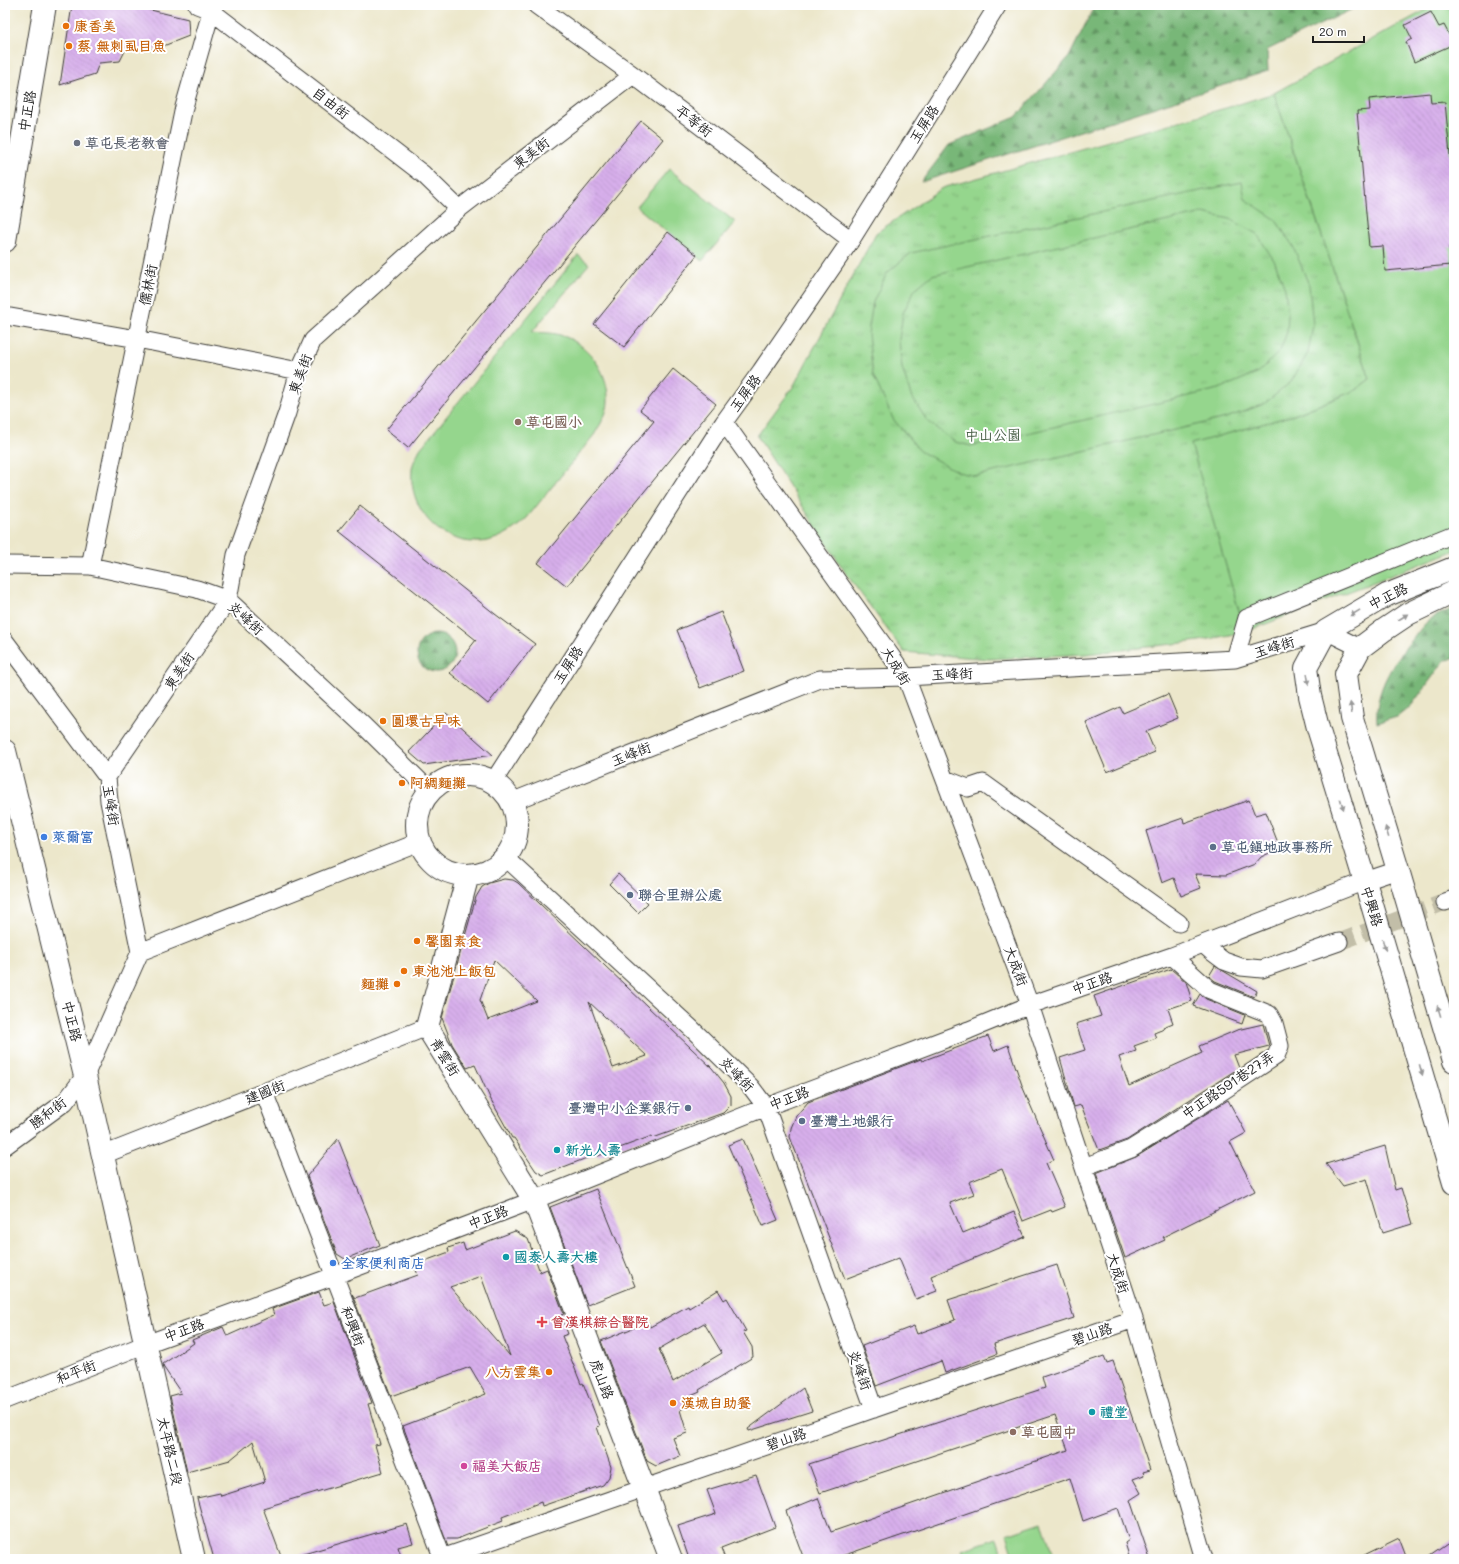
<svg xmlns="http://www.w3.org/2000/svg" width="1459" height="1564" font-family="Mali,'LXGW WenKai TC',sans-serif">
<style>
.forest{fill:url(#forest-firs);stroke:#4a6a4a}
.park{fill:url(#park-tufts);stroke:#587954}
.garden{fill:#95d68d;stroke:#587954;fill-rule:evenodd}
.building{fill:url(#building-back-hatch);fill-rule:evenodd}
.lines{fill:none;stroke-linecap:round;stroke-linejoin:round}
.street-tunnel{stroke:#c2bea8;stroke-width:17;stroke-dasharray:17 8;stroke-linecap:butt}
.street-casing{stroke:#3b3a36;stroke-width:19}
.secondary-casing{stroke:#3b3a36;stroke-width:24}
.primary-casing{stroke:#3b3a36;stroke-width:24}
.street{stroke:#fff;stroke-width:17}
.secondary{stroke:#fff;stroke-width:22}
.primary{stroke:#fff;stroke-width:22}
.oneway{fill:#999}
.food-dot{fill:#e8710a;stroke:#fff;stroke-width:1.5}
.worship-dot{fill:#6b7280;stroke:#fff;stroke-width:1.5}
.education-dot{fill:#8d6e63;stroke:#fff;stroke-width:1.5}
.shop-dot{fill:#3f7fe0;stroke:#fff;stroke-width:1.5}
.service-dot{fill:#5c6f8a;stroke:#fff;stroke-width:1.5}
.culture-dot{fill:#0f9aa8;stroke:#fff;stroke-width:1.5}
.health-dot{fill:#e0444e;stroke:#fff;stroke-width:1.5}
.hotel-dot{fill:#d1479c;stroke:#fff;stroke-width:1.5}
.labels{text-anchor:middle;stroke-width:4;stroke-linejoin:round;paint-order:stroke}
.food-label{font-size:14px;font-weight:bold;fill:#c56008;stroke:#fff;text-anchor:start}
.street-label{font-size:14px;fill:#1c1c1c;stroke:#fff}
.worship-label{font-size:14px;font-weight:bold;fill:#5b616d;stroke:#fff;text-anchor:start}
.education-label{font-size:14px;font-weight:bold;fill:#785e54;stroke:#fff;text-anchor:start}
.park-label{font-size:14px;fill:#465d44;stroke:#fff}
.shop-label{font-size:14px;font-weight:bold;fill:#366cbe;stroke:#fff;text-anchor:start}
.service-label{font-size:14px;font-weight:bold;fill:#4e5e75;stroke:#fff;text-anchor:start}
.culture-label{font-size:14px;font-weight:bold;fill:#0d838f;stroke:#fff;text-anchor:start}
.health-label{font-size:14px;font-weight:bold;fill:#be3a42;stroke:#fff;text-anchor:start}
.hotel-label{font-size:14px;font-weight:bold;fill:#b23c85;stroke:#fff;text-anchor:start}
</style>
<defs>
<pattern id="forest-firs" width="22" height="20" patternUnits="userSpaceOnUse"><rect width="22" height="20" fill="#78b778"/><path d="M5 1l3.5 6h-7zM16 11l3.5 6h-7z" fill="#629462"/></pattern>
<pattern id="park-tufts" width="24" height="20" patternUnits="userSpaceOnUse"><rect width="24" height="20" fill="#95d68d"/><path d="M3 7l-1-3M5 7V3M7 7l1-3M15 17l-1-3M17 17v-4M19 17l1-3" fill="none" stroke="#80b779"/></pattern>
<pattern id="building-back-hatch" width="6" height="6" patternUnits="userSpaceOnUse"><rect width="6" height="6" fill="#d7afeb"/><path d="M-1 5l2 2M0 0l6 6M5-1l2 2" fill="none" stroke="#b896c9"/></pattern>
</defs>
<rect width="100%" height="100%" fill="#fff"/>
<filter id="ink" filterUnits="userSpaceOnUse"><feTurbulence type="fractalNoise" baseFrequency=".025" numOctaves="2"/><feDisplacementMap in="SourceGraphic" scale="8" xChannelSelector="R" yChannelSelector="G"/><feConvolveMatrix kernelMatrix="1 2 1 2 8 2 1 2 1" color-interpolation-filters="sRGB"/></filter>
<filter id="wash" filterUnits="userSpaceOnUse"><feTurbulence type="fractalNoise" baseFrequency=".012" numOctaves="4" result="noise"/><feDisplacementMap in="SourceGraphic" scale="16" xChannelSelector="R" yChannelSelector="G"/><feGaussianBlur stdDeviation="0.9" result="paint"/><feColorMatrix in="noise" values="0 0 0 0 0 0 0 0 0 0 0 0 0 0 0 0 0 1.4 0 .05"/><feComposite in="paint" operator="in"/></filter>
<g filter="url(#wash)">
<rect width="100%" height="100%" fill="#ece7cb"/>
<path class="forest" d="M1095 5H1361L1267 50 1268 71 921 182 949 145 1016 117 1069 57Z
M1454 608V659L1445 660 1411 706 1397 717 1377 723C1374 690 1394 661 1415 636 1419 631 1424 624 1429 620 1436 615 1446 612 1454 608Z
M417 653a19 19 0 1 1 38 0a19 19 0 1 1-38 0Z"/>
<path class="park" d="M1274 93 1370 379 1354 391 1294 415 1192 445 1245 632 1199 641 1087 654 989 659 904 652 847 575 757 436 793 387 876 233 942 188 1233 106Z"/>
<path class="garden" d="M1435 5H1447L1454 15V551L1245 632 1191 444 1294 415 1354 391 1370 379 1274 93Z
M669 169 735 222 702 261 637 207Z
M1242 182 1245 199 1275 219 1293 246 1309 285 1313 325 1308 353 1291 382 1264 404 1226 418 976 476 958 472 920 451 893 419 873 375 868 334 873 302 887 273 911 253ZM1203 213 1230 219 1257 234 1275 262 1285 289 1288 314 1287 332 1280 351 1259 372 1219 389 971 446 955 442 928 422 911 396 902 368 899 340 903 313 915 289 932 275Z
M578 255 589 264 532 332C541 333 551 332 560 335 588 343 609 372 608 401 608 413 600 425 594 435L526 519C513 531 496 542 477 542 438 543 408 507 412 469 413 462 417 455 420 449Z
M1042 1522 1054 1559H1015L1007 1534Z
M997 1538 1004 1559H965L962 1550Z"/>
<g id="blocks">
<path class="building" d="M72 5H130L188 19 189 36 153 50 126 49 120 61 99 63 95 74 60 85Z
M1431 12 1439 27 1444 25 1454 44 1414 62 1406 42 1412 39 1405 25Z
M1430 93 1431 103 1445 102 1450 155 1454 154V247H1449L1451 265 1385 271 1383 246 1369 247 1357 111 1370 110 1369 99Z
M641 121 663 139 408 448 386 430Z
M668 232 697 255 624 347 594 324Z
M673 369 716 404 567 586 538 563 654 421 640 410Z
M360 506 495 614 535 644 488 704 450 673 476 640 339 531Z
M721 612 744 671 700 688 677 630Z
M1168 694 1178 718 1146 731 1155 752 1107 772 1086 722 1120 707 1123 713Z
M446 713 493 755 424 765 409 752Z
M1249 800 1255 815 1266 812 1278 843 1273 844 1276 850 1261 857 1255 864 1226 875 1195 874 1201 888 1181 896 1174 878 1162 883 1146 831 1183 818 1184 823Z
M618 874 648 903 638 913 609 884Z
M504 879 513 880 518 883 712 1068 724 1083 731 1096V1105L723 1113 653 1138 652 1136 598 1156 597 1154 543 1175 536 1171 514 1138H512L490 1098 475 1065 467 1068 452 1044 442 1018 476 897 482 887 489 883ZM494 960 537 1001 488 1020 480 1000ZM589 1002 647 1056 613 1068Z
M1215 966 1257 991 1254 997 1215 981 1209 976Z
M1171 969 1186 982 1192 1001 1168 1009 1173 1023 1163 1027 1164 1029 1154 1033 1156 1038 1134 1046 1136 1051 1119 1057 1129 1086 1202 1053 1199 1046 1237 1030 1263 1024 1269 1046 1234 1055 1239 1068 1127 1140 1099 1150 1081 1105 1074 1107 1060 1058 1085 1050 1076 1024 1101 1016 1094 996Z
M1200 994 1206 999 1245 1015 1242 1024 1193 1006Z
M988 1036 994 1051 1008 1045 1023 1088 1054 1160 1046 1163 1065 1207 1052 1212 1051 1210 1023 1221 1002 1169 969 1182 974 1194 950 1203 963 1233 1014 1212 1025 1237 931 1276 937 1291 916 1299 899 1258 845 1279 790 1137 791 1128 796 1116 808 1102 921 1059 922 1061Z
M1228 1100 1246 1133 1230 1142 1255 1191 1163 1237 1165 1240 1125 1258 1096 1173 1136 1157Z
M338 1139 380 1245 345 1259 337 1254 307 1176Z
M743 1139 778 1220 763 1226 728 1145Z
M1385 1146 1395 1190 1401 1188 1412 1224 1383 1233 1367 1179 1343 1186 1326 1164Z
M596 1189 635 1286 587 1305 550 1207Z
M515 1231 528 1239 540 1272 547 1269 564 1314 561 1315 568 1334 562 1336 581 1384 583 1383 600 1426 597 1427 611 1467 609 1477 603 1485 542 1506 541 1502 502 1517 503 1521 457 1539H447L445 1538 403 1426 486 1394 470 1367 391 1396 352 1294 355 1298 418 1275 414 1265 449 1252 448 1248 463 1243 465 1250ZM481 1276 510 1356 450 1287Z
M1057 1265 1074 1318 994 1344 997 1354 945 1373 941 1361 876 1386 862 1346 914 1326 917 1334 955 1320 948 1300Z
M718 1290 724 1300 727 1298 746 1331 743 1332 752 1347 753 1357 699 1390 700 1392 684 1399 686 1407 680 1410 687 1433 673 1438 680 1456 656 1466 647 1461 601 1341 648 1322 650 1327 688 1306 689 1308ZM704 1323 722 1353 673 1382 659 1349Z
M319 1292 324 1305 334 1302 372 1403 368 1404 380 1444 375 1445 383 1472 263 1508 282 1559H214L197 1498 220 1493 221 1496 265 1482 253 1441 230 1460 187 1472 170 1396 181 1393 164 1368 163 1364 194 1343 192 1340 223 1327 227 1336 274 1315 272 1309Z
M1104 1356 1107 1363 1113 1361 1150 1470 1143 1472 1144 1475 1133 1479 1141 1493 1130 1500 1150 1559H1130L1125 1543 1129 1540 1118 1508 1083 1521 1070 1478 833 1559H804L786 1511 818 1498 831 1532 1068 1450 1055 1415 820 1493 809 1464 1045 1388 1042 1377Z
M803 1388 812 1411 749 1431 748 1429Z
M756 1475 775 1527 721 1548 725 1559H689L678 1526 716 1514 707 1490Z
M407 1524 413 1543 398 1547 402 1559H301L300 1555Z
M1399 1538 1407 1559H1356Z
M1454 1539V1559H1425Z"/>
</g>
</g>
<g filter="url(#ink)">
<use href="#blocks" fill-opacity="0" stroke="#3b3a36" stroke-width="1"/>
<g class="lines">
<path class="street-tunnel" d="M1339 942 1445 902"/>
<g class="street-casing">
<path id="street" d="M197 5 210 10 423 174 459 209
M536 5 633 75 851 240
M5 316 137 339 299 371
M724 422 906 677 1030 1005 1134 1319 1204 1559
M5 565 90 566 197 589 228 600 364 726 430 791
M90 566 184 107 213 5
M5 641 107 777 109 801 140 952
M1235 659 1247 618 1454 534
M107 777 228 600 236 555 287 413 299 371 313 340 459 209 633 75
M945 779 968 788 983 783 1179 923
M493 782 724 422 761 371 851 240 998 5
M511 802 820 679 906 677 1235 659 1326 631 1360 648
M505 857 692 1029 751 1087 766 1107 874 1409
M1445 902 1454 899
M1203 944 1212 952 1224 961 1241 967 1262 969 1339 942
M264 1092 443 1559
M5 1146 65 1102 85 1076 140 952 419 842
M103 1155 264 1092 427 1027
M1084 1167 1131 1149 1206 1102 1276 1056 1280 1046 1274 1023 1269 1014 1210 990 1172 956
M5 1400 146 1344 334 1276 534 1200 766 1107 969 1030 1030 1005 1172 956 1365 881 1398 870
M439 1559 1134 1319"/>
</g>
<g class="secondary-casing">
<path id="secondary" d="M1454 568 1387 595 1326 631 1306 668 1310 696 1318 728 1373 908 1454 1183
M1454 592 1408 614 1384 630 1360 648 1346 674 1352 718 1398 870 1454 1061
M417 825a50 50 0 1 1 100 0a50 50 0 1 1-100 0Z
M468 875 427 1027 534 1200 671 1559"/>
</g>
<g class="primary-casing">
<path id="primary" d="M5 241 45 5
M5 751 85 1076 194 1559"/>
</g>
<use href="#street" class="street"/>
<use href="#secondary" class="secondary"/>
<use href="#primary" class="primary"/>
</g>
<defs><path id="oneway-solid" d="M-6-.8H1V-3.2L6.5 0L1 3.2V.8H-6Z"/></defs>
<g class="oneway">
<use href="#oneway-solid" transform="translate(1355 613) rotate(149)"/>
<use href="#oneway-solid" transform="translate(1403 617) rotate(-33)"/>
<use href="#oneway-solid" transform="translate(1308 679) rotate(81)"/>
<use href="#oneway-solid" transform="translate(1351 708) rotate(-98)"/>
<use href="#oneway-solid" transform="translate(1342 804) rotate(73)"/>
<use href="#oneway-solid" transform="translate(1387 832) rotate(-107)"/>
<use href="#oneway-solid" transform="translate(1384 945) rotate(74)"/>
<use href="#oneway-solid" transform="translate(1439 1011) rotate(-107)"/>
<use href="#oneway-solid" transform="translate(1421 1070) rotate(74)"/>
</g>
</g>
<g class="food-dot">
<circle cx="66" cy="26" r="4"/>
<circle cx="69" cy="46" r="4"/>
<circle cx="383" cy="721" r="4"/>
<circle cx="402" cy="783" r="4"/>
<circle cx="417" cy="941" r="4"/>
<circle cx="404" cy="971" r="4"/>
<circle cx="397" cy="984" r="4"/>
<circle cx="549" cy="1372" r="4"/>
<circle cx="673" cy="1403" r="4"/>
</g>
<circle class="worship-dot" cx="77" cy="143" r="4"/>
<g class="education-dot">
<circle cx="518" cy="422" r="4"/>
<circle cx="1013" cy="1432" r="4"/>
</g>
<g class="shop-dot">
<circle cx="44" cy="837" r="4"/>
<circle cx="333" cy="1263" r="4"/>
</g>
<g class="service-dot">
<circle cx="1213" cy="847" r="4"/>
<circle cx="630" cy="895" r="4"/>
<circle cx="688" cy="1108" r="4"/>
<circle cx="802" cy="1121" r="4"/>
</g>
<g class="culture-dot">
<circle cx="557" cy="1150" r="4"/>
<circle cx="506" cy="1257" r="4"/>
<circle cx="1092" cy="1412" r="4"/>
</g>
<path class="health-dot" d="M540 1316h4v4h4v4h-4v4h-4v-4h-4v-4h4z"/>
<circle class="hotel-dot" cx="464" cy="1466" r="4"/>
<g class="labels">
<g class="food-label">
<text x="74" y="31">康香美</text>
<text x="77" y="51">蔡 無刺虱目魚</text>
<text x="391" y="726">圓環古早味</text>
<text x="410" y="788">阿綢麵攤</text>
<text x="425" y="946">馨園素食</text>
<text x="412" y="976">東池池上飯包</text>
<text x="389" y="989" text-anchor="end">麵攤</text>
<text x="541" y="1377" text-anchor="end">八方雲集</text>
<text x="681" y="1408">漢城自助餐</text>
</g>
<g class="street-label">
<text transform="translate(331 103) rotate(38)" y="5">自由街</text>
<text transform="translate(27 111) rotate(-80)" y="5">中正路</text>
<text transform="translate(694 121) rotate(37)" y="5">平等街</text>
<text transform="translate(924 124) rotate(-58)" y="5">玉屏路</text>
<text transform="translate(531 153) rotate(-38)" y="5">東美街</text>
<text transform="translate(148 285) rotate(-79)" y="5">儒林街</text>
<text transform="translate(300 374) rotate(-70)" y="5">東美街</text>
<text transform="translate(745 393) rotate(-54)" y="5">玉屏路</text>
<text transform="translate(1388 596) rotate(-26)" y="5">中正路</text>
<text transform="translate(246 618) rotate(42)" y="5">炎峰街</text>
<text transform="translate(1274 647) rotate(-17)" y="5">玉峰街</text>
<text transform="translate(568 665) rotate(-57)" y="5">玉屏路</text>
<text transform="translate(896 666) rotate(58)" y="5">大成街</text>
<text transform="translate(179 671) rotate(-56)" y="5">東美街</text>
<text transform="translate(952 674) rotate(-3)" y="5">玉峰街</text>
<text transform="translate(631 754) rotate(-22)" y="5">玉峰街</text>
<text transform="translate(111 805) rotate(81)" y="5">玉峰街</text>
<text transform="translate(1372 906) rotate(73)" y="5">中興路</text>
<text transform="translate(1016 966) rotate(69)" y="5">大成街</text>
<text transform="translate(1092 983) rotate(-19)" y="5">中正路</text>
<text transform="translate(72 1021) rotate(76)" y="5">中正路</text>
<text transform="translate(445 1057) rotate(58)" y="5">青雲街</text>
<text transform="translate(737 1074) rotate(46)" y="5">炎峰街</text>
<text transform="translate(1228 1085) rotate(-34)" y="5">中正路591巷27弄</text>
<text transform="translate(265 1092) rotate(-22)" y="5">建國街</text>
<text transform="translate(789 1098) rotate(-21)" y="5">中正路</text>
<text transform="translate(48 1113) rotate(-38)" y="5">勝和街</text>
<text transform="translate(488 1217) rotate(-21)" y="5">中正路</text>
<text transform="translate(1118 1273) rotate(72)" y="5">大成街</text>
<text transform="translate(353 1326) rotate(69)" y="5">和興街</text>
<text transform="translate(184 1330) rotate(-20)" y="5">中正路</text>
<text transform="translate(1092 1334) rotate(-19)" y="5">碧山路</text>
<text transform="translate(860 1370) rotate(70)" y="5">炎峰街</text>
<text transform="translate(76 1372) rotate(-22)" y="5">和平街</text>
<text transform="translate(602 1379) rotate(69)" y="5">虎山路</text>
<text transform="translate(786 1439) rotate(-19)" y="5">碧山路</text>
<text transform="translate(170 1451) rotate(77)" y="5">太平路二段</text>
</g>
<g class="worship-label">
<text x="85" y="148">草屯長老教會</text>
</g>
<g class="education-label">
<text x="526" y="427">草屯國小</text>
<text x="1021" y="1437">草屯國中</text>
</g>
<g class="park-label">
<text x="993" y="440">中山公園</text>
</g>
<g class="shop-label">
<text x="52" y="842">萊爾富</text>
<text x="341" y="1268">全家便利商店</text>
</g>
<g class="service-label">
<text x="1221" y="852">草屯鎮地政事務所</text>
<text x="638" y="900">聯合里辦公處</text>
<text x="680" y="1113" text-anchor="end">臺灣中小企業銀行</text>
<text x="810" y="1126">臺灣土地銀行</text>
</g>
<g class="culture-label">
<text x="565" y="1155">新光人壽</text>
<text x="514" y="1262">國泰人壽大樓</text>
<text x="1100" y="1417">禮堂</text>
</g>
<g class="health-label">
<text x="551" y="1327">曾漢棋綜合醫院</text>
</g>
<g class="hotel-label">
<text x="472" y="1471">福美大飯店</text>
</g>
</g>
<rect width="1459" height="1564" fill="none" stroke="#fff" stroke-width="20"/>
<path d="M1313 36v6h51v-6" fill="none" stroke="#1c1c1c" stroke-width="2"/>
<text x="1319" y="36" font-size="12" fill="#1c1c1c" stroke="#ffffff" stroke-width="3" paint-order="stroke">20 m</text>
</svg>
